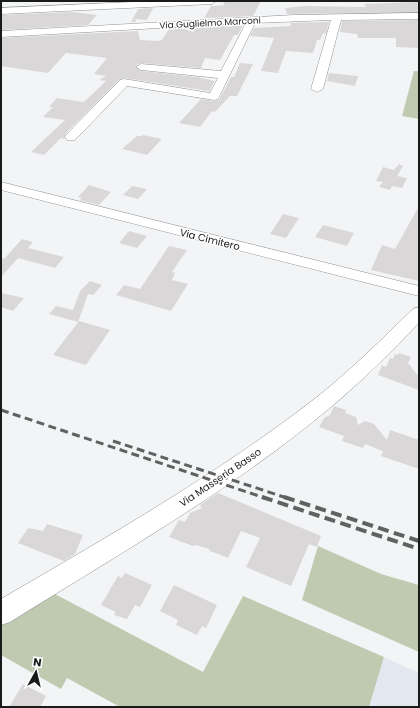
<svg xmlns="http://www.w3.org/2000/svg" width="420" height="708" font-family="Poppins,sans-serif">
<style>
.built{fill:#e3e7f0}
.green{fill:#bfcab1}
.building{fill:#dad7d9}
.lines{fill:none;stroke-linecap:round;stroke-linejoin:round}
.minor-casing{stroke:#8f9092;stroke-width:1}
.minor{fill:#fff;fill-rule:evenodd}
.rail-far1{stroke:#606161;stroke-width:3;stroke-dasharray:8 4.5;stroke-linecap:butt}
.rail{stroke:#606161;stroke-width:4;stroke-dasharray:11 5.5;stroke-linecap:butt}
.labels{text-anchor:middle;stroke-width:3;stroke-linejoin:round;paint-order:stroke}
.far-street-label{font-size:9px;fill:#191a1a;stroke:#fff}
.street-label{font-size:10px;fill:#191a1a;stroke:#fff}
</style>
<rect width="100%" height="100%" fill="#f3f4f6"/>
<path class="built" d="M384 657 419 673V707H369Z"/>
<path class="green" d="M414 71H419V119L402 116Z
M318 546 381 574 419 585V652L302 600Z
M53 593 203 672 243 596 384 657 369 707H120L67 678 61 689 1 655V623Z"/>
<path class="building" d="M261 1 253 16 204 18 211 6 225 5 223 2Z
M419 2V12L287 14 285 8 305 6 366 7 364 4Z
M153 8 147 20 135 19 136 22H131L138 9Z
M73 12 97 15 88 25 1 30 2 15Z
M419 20V48L396 47V38H358L357 34 340 32 342 21Z
M329 22 326 34 323 33 320 40H317L313 53 286 51 278 73 261 71 274 38 250 36 254 28 291 26 290 23Z
M243 25 238 35H234L220 60 205 58 201 68 141 63 135 66 141 71 197 77 215 81 209 91 124 78 120 79 66 133 64 139 61 138 44 155 31 152 65 120 43 117 53 107H49L57 98 84 102 106 81 99 80 106 76 94 74 107 58 66 53 48 73 1 66V38L138 31 140 40 158 41 162 40 169 29H185L193 32 196 28 199 27Z
M240 63 253 64 237 96H230L215 112 212 111 200 127 179 123 201 99 214 101 219 100 231 77H234Z
M329 73 358 76 355 86 327 81Z
M143 135 162 139 147 155 122 149 137 136H141Z
M399 164 403 166 397 176 407 178 402 188 392 186 390 190 379 187 383 182 376 181 383 167 394 170Z
M89 185 111 192 99 205 80 200 82 198 78 197Z
M132 186 147 189 138 199 123 195Z
M419 206V281L371 270 382 245 395 249Z
M283 214 299 218 286 238 270 234Z
M323 225 354 233 347 246 315 237Z
M129 231 147 236 137 248 119 243Z
M22 239 33 242 28 248 64 257 55 268 18 258 1 277V258L4 259Z
M169 246 187 250 172 272 175 273 172 280 188 284 171 311 116 295 124 285 140 289Z
M90 281 102 285 93 295 88 294 78 322 49 314 56 306 73 310 80 291Z
M1 293 24 298 13 311 1 307Z
M79 321 110 330 86 365 53 355Z
M399 353 411 357 408 363 419 377V390L378 375 382 365 386 367 390 358 393 359 395 354 398 355Z
M334 406 346 410 345 413 356 417 358 425 365 421 374 424 387 440 390 430 419 440V469L381 456 383 451 365 444 363 448 342 441 344 436 319 427 324 418 330 415Z
M218 493 321 536 317 547 309 544 291 586 246 567 260 538 241 531 228 558 210 551 209 549 196 545 193 546 169 537 179 520 185 522 190 513 202 508 200 505Z
M47 524 83 535 75 554 64 561 18 543 28 528 43 531Z
M125 573 152 585 140 607 135 605 127 619 114 615 116 612 101 605 118 576 122 578Z
M174 585 217 605 206 628 202 626 197 635 176 625 178 620 160 611Z
M23 684 46 696 40 707H9Z"/>
<g class="lines">
<g class="minor-casing">
<path id="minor" d="M155 1H216L212 4 1 14V8Z
M419 13V19L341 20 323 89 317 92 311 89 331 20 255 23 218 99 214 100 127 86 75 140H67L65 137 67 134 120 80 124 79 210 93 218 78 141 70 136 67 141 64 221 71 246 23 1 37V31L294 15Z
M1 182 419 286V296L1 190Z
M419 307V323C391 352 362 381 331 407 232 490 119 554 10 622L1 625V599C109 536 218 474 317 397 351 370 382 339 413 309Z"/>
</g>
<use href="#minor" class="minor"/>
<path class="rail-far1" d="M1 410 265 498
M113 441 287 498"/>
<path class="rail" d="M262 497 419 549
M284 497 419 541"/>
</g>
<g class="labels">
<g class="far-street-label">
<text transform="translate(210 23) rotate(-3)" y="3">Via Guglielmo Marconi</text>
</g>
<g class="street-label">
<text transform="translate(210 239) rotate(14)" y="4">Via Cimitero</text>
<text transform="translate(220 477) rotate(-34)" y="4">Via Masseria Basso</text>
</g>
</g>
<rect width="420" height="708" fill="none" stroke="#191a1a" stroke-width="4"/>
<g transform="translate(36 672) rotate(8)" stroke="#ffffff" stroke-width="3" paint-order="stroke">
<path d="M0-3L7 15L0 10L-7 15Z" fill="#191a1a"/>
<text y="-6" font-size="11" font-weight="bold" text-anchor="middle" fill="#191a1a">N</text>
</g>
</svg>
